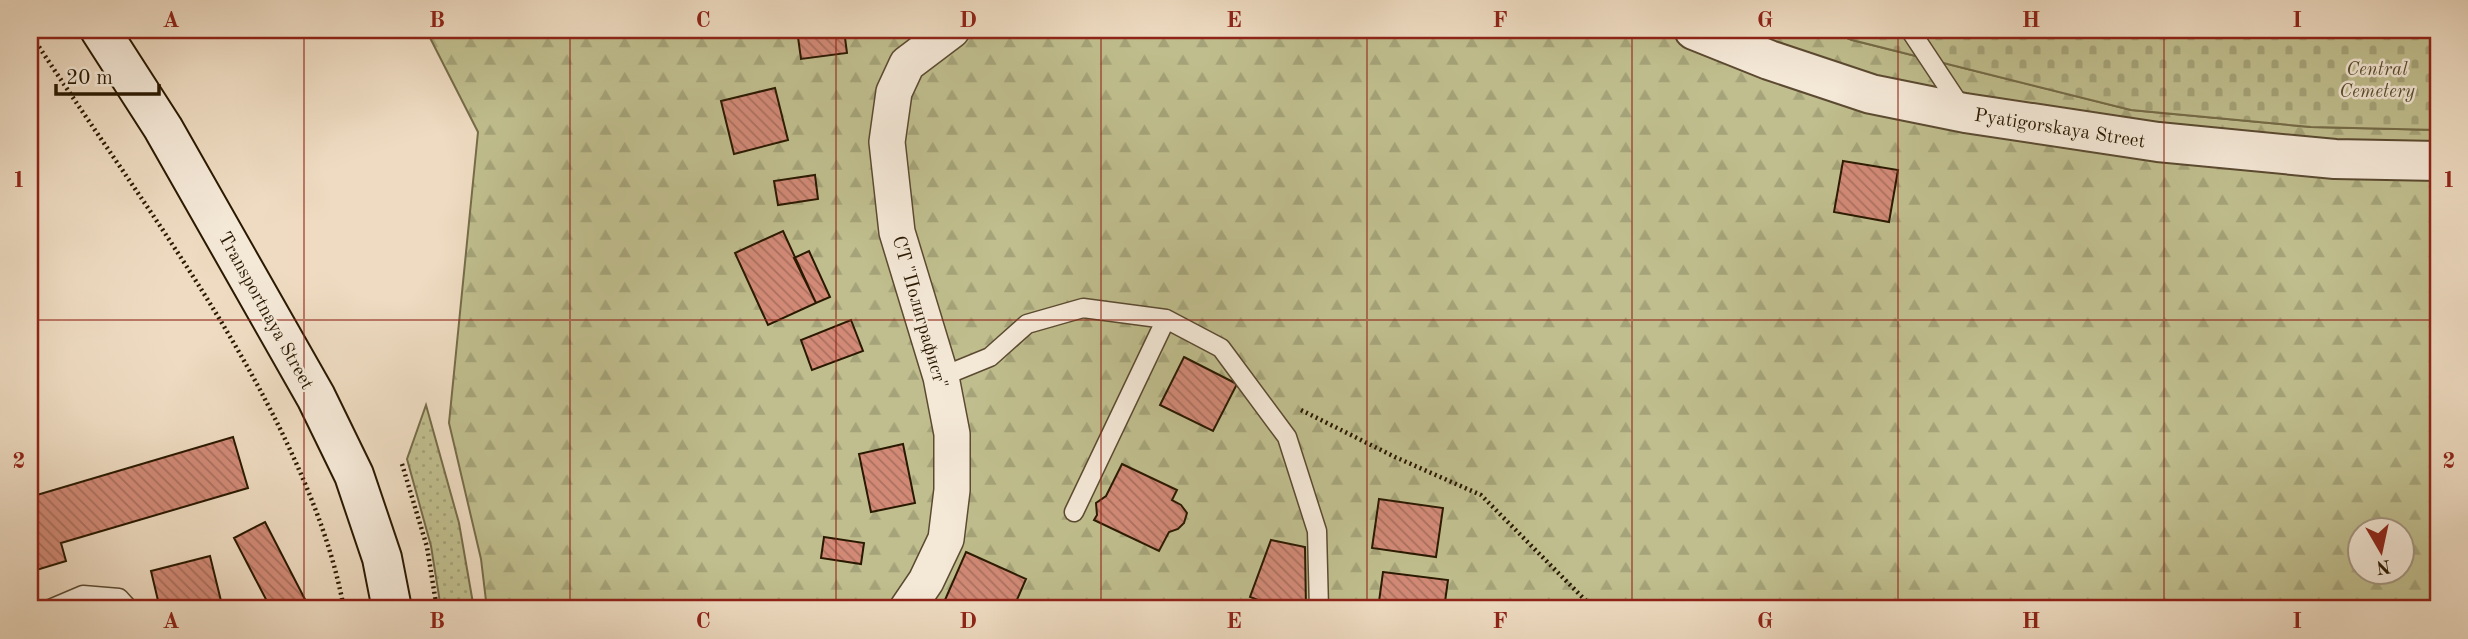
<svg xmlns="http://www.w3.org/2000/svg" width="2468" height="639" font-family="'Old Standard TT',serif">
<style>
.grass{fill:url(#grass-dots);stroke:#756c48;stroke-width:2}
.forest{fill:url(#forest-firs);stroke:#756c48;stroke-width:2;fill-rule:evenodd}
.cemetery{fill:url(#cemetery-stones);stroke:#756c48;stroke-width:2}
.building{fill:url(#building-back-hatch);stroke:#2a1901;stroke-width:2}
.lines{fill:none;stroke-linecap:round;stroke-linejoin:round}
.service-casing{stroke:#5b4a31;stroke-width:21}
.minor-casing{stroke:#5b4a31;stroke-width:38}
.tertiary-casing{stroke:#5b4a31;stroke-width:42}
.secondary-casing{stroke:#2a1901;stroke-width:42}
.path{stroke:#2a1901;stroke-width:4.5;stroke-dasharray:2 3.5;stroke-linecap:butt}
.service{stroke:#f4e8d7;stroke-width:18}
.minor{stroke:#f4e8d7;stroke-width:35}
.tertiary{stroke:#f4e8d7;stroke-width:38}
.secondary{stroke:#f4e8d7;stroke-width:38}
.grid{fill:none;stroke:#8f2418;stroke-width:2;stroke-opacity:0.55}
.labels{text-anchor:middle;stroke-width:5;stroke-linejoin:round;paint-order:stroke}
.park-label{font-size:19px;font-style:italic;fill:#574b2b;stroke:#f4e8d7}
.street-label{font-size:19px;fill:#2a1901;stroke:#f4e8d7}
.neatline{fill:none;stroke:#8f2418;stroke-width:2.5}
.grid-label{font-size:23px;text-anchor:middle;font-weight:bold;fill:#8f2418}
</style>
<defs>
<pattern id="grass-dots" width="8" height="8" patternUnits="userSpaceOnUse" patternTransform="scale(1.75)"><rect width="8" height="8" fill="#c0be8e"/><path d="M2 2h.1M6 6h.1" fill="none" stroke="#a5a379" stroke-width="1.8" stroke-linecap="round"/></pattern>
<pattern id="forest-firs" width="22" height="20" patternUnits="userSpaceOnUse" patternTransform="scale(1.75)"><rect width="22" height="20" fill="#c0be8e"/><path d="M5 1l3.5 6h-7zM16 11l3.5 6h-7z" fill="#a5a379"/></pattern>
<pattern id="cemetery-stones" width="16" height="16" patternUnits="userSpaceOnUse" patternTransform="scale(1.75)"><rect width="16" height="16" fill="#c0be8e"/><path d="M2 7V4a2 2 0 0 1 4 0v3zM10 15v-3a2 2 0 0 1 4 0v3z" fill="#a5a379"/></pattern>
<pattern id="building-back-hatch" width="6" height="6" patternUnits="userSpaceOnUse" patternTransform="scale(1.75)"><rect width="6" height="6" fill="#d28a77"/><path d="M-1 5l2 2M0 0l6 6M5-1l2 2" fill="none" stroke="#ab705f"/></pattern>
</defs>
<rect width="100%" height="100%" fill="#eedbc1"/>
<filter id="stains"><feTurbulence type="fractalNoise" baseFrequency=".00286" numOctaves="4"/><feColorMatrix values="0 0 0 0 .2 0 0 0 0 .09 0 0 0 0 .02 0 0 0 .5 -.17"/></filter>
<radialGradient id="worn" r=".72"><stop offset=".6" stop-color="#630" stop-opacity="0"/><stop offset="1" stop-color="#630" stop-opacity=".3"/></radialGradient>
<path class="grass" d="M426 405 459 523 474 609H441L431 546 407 459Z"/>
<path class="forest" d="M426 30H1827L1852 40 2131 110 2311 127 2438 130V609H487L481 559 449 423 478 132ZM2360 530H2402V572H2360Z"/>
<path class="cemetery" d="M1827 30H2438V130L2311 127 2131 110 1852 40Z"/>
<path class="building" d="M797 30H844L847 53 801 59Z
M775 88 788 140 734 154 721 101Z
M1843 161 1898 170 1889 222 1834 212Z
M815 175 818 199 778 205 774 181Z
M783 231 816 303 768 325 735 253Z
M809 251 830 297 816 303 794 258Z
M851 320 863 351 812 370 801 340Z
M1184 357 1237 384 1213 431 1160 405Z
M233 437 248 488 61 543 66 561 30 572V497Z
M903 444 915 503 871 512 859 454Z
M1122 464 1177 490 1172 500 1181 505 1187 513 1184 523 1178 529 1169 532 1159 551 1094 520 1097 515 1096 503 1106 496Z
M1379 499 1443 508 1436 557 1372 548Z
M265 522 310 609H271L234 538Z
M824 537 864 543 861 564 821 558Z
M1271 540 1305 547 1306 609H1283L1250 597Z
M966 552 1026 579 1013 609H941Z
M210 556 223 609H160L151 571Z
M1383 572 1448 580 1444 609H1378Z"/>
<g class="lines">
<g class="service-casing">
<path id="service" d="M1910 30 1963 110
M941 377 990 357 1027 324 1083 308 1166 319 1221 348 1287 437 1317 531 1319 609
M1074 512 1166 319
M50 609 83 595 119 598 129 609"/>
</g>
<g class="minor-casing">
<path id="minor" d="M907 609 926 581 946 539 952 490V434L941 377 897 232 887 142 894 92 907 64 952 30"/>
</g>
<g class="tertiary-casing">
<path id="tertiary" d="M1694 30 1769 60 1871 94 1965 113 2158 142 2335 159 2438 161"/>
</g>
<g class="secondary-casing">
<path id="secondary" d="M100 30 163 128 316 397 354 475 382 558 392 609"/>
</g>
<path class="path" d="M30 33C117 167 216 295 285 439 311 494 333 549 344 609
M1301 410 1395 457 1481 495 1594 609
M402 464 427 547 437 609"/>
<use href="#service" class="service"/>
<use href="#minor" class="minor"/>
<use href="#tertiary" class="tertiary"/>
<use href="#secondary" class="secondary"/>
</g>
<path class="grid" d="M304 30V609M570 30V609M836 30V609M1101 30V609M1367 30V609M1632 30V609M1898 30V609M2164 30V609M30 320H2438"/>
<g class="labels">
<g class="park-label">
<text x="2377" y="75">Central<tspan x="2377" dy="22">Cemetery</tspan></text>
</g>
<g class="street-label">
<text transform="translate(2060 127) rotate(9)" y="7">Pyatigorskaya Street</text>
<text transform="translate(267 310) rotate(61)" y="7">Transportnaya Street</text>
<text transform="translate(921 312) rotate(74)" y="7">СТ "Полиграфист"</text>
</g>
</g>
<rect width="2468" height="639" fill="none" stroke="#eedbc1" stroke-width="77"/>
<g transform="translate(2381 551) rotate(171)"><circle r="33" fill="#f4e8d7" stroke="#a39581" stroke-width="2"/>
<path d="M0-5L12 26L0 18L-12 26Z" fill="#8f2418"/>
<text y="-10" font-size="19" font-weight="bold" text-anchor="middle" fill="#2a1901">N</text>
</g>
<path d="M56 84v10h103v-10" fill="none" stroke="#2a1901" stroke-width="3.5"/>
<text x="66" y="84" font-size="21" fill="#2a1901" stroke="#f4e8d7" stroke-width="5" paint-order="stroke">20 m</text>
<rect x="38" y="38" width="2392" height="562" class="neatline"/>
<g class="grid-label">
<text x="171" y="27">A</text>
<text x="437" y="27">B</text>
<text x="703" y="27">C</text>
<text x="968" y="27">D</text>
<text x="1234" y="27">E</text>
<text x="1500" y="27">F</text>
<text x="1765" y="27">G</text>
<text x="2031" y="27">H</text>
<text x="2297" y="27">I</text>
<text x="19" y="187">1</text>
<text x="2449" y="187">1</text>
<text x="19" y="468">2</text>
<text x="2449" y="468">2</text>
<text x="171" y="628">A</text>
<text x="437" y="628">B</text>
<text x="703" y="628">C</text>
<text x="968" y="628">D</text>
<text x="1234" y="628">E</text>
<text x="1500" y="628">F</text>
<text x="1765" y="628">G</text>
<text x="2031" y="628">H</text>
<text x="2297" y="628">I</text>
</g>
<rect width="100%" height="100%" filter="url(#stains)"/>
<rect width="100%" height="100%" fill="url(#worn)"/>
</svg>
